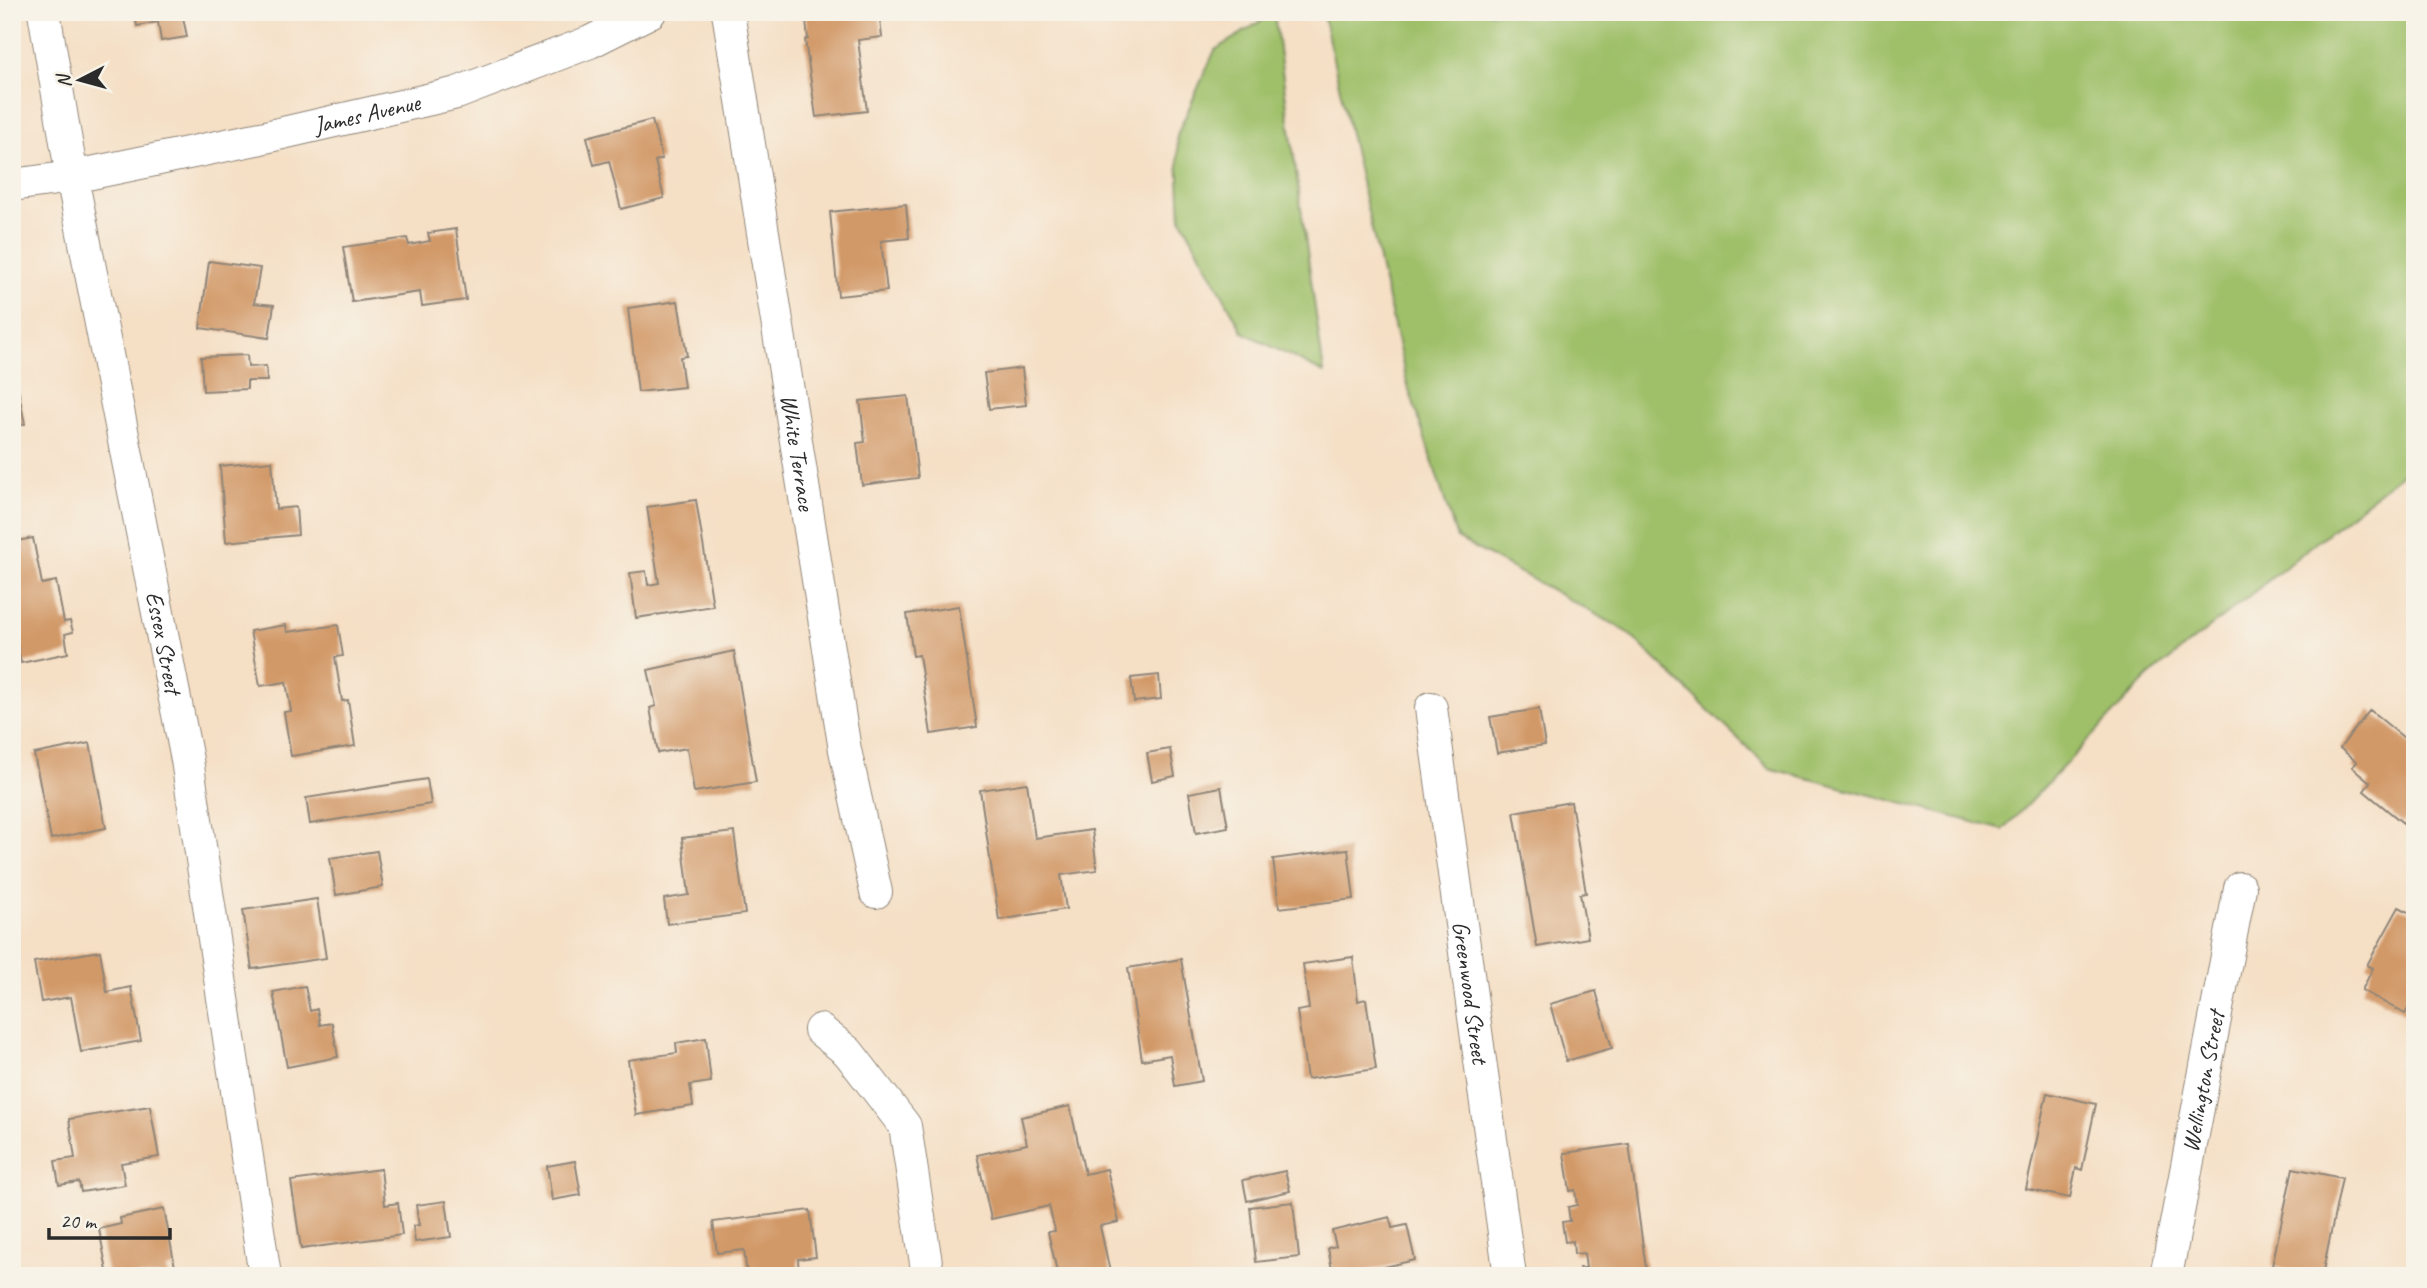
<svg xmlns="http://www.w3.org/2000/svg" width="2427" height="1288" font-family="Caveat,sans-serif">
<style>
.green{fill:#9fc069;stroke:#65764a;stroke-width:2}
.building{fill:#d29967}
.lines{fill:none;stroke-linecap:round;stroke-linejoin:round}
.street-casing{stroke:#908578;stroke-width:34}
.street{stroke:#fff;stroke-width:32}
.labels{text-anchor:middle;stroke-width:5;stroke-linejoin:round;paint-order:stroke}
.street-label{font-size:24px;fill:#2b2b2b;stroke:#f7f3e8}
</style>
<rect width="100%" height="100%" fill="#f7f3e8"/>
<filter id="ink" filterUnits="userSpaceOnUse"><feTurbulence type="fractalNoise" baseFrequency=".0143" numOctaves="2"/><feDisplacementMap in="SourceGraphic" scale="14" xChannelSelector="R" yChannelSelector="G"/><feConvolveMatrix kernelMatrix="1 2 1 2 8 2 1 2 1" color-interpolation-filters="sRGB"/></filter>
<filter id="wash" filterUnits="userSpaceOnUse"><feTurbulence type="fractalNoise" baseFrequency=".00686" numOctaves="4" result="noise"/><feDisplacementMap in="SourceGraphic" scale="28" xChannelSelector="R" yChannelSelector="G"/><feGaussianBlur stdDeviation="1.57" result="paint"/><feColorMatrix in="noise" values="0 0 0 0 0 0 0 0 0 0 0 0 0 0 0 0 0 1.4 0 .05"/><feComposite in="paint" operator="in"/></filter>
<g filter="url(#wash)">
<rect width="100%" height="100%" fill="#f5dfc5"/>
<path class="green" d="M1330 12H2415V463L2149 676 2003 830 1769 768 1626 631 1457 538 1407 383 1324 19Z
M1274 13 1324 373 1243 332 1181 218 1177 135 1215 50Z"/>
<g id="blocks">
<path class="building" d="M134 12H182L187 37 161 41 158 22 137 26Z
M805 12H852V14L879 12 882 37 858 40 867 111 816 117 805 40 808 39Z
M652 120 662 159 655 161 664 198 621 209 609 161 594 165 587 137Z
M906 204 909 238 881 241 887 291 838 296 830 212Z
M456 229 466 300 422 306 420 292 352 302 343 247 407 238 409 245 430 241 428 233Z
M209 261 260 268 254 303 274 305 269 338 200 328Z
M678 301 687 356 680 357 684 387 638 392 628 308Z
M247 355 248 367 266 366 267 381H247V389L203 391 201 357Z
M12 359 25 424 12 427Z
M1022 368 1026 405 989 409 984 373Z
M908 396 918 478 862 485 857 443 865 442 860 401Z
M272 461 276 509 296 507 298 535 226 542 220 466Z
M696 500 713 606 636 618 630 573 646 571 648 585 659 583 647 507Z
M33 538 42 584 56 581 64 622 70 621 73 632 65 634 68 653 21 663 12 615V542Z
M959 606 977 727 931 734 919 655 913 656 907 614Z
M286 625 287 632 338 625 343 656 335 657 342 701 348 700 355 746 291 756 284 712 291 711 286 682 260 686 250 631Z
M734 651 756 782 694 792 687 748 658 753 650 708 656 706 648 670Z
M1159 675 1161 699 1134 702 1131 678Z
M1539 709 1545 745 1497 753 1490 717Z
M2370 710 2415 747V809L2403 823 2364 791 2370 782 2352 767 2357 762 2340 748Z
M90 743 106 828 51 839 34 754Z
M1170 749 1175 776 1152 781 1147 753Z
M427 779 431 804 310 824 306 798Z
M1027 783 1035 838 1092 830 1097 870 1061 875 1066 909 999 920 980 790Z
M1221 787 1228 827 1196 833 1189 793Z
M1571 802 1586 893 1580 894 1588 938 1537 947 1514 812Z
M734 832 745 914 667 924 664 899 689 895 682 838Z
M1348 849 1354 899 1279 908 1273 859Z
M377 851 383 887 336 895 330 858Z
M317 899 326 958 252 969 243 910Z
M2399 907 2415 915V997L2405 1014 2362 990 2373 968 2367 965Z
M100 951 107 992 131 987 141 1041 81 1052 71 997 41 1002 34 962Z
M1353 957 1358 1001 1366 999 1376 1069 1307 1079 1297 1011 1309 1009 1303 964Z
M1181 959 1202 1081 1175 1086 1170 1055 1142 1060 1128 968Z
M305 986 310 1011 317 1009 320 1025 332 1023 338 1057 287 1067 273 992Z
M1596 991 1612 1048 1566 1061 1550 1004Z
M706 1038 711 1082 690 1085 693 1106 636 1115 628 1060 677 1053 676 1043Z
M2047 1093 2096 1104 2082 1170 2076 1168 2070 1198 2026 1189Z
M150 1106 159 1157 121 1163 125 1185 81 1192 79 1182 59 1185 55 1161 75 1158 69 1119Z
M1070 1106 1085 1174 1107 1169 1119 1222 1100 1226 1111 1276H1058L1048 1232 1055 1231 1049 1206 991 1219 977 1155 1027 1144 1021 1117Z
M1629 1144 1647 1276H1580L1579 1268H1586L1584 1253 1574 1254 1573 1241 1565 1242 1562 1222 1570 1221 1568 1207 1577 1205 1575 1190 1570 1191 1564 1153Z
M575 1161 581 1195 552 1200 547 1166Z
M2293 1168 2342 1178 2322 1276 2272 1266Z
M381 1169 385 1205 398 1203 402 1235 301 1249 291 1181Z
M1285 1171 1290 1191 1247 1201 1243 1180Z
M446 1201 451 1237 415 1242 413 1226 419 1225 416 1205Z
M1293 1202 1299 1257 1256 1262 1250 1207Z
M164 1209 175 1267 167 1269 168 1276H108L99 1229 121 1224 120 1218Z
M810 1210 816 1257 798 1259 799 1276H747L744 1250 717 1253 713 1222Z
M1390 1217 1392 1228 1407 1225 1415 1260 1345 1276H1341L1339 1268 1332 1270 1328 1248 1336 1246 1332 1231Z"/>
</g>
</g>
<g filter="url(#ink)">
<use href="#blocks" fill-opacity="0" stroke="#908578" stroke-width="2"/>
<g class="lines">
<g class="street-casing">
<g id="street">
<path id="s1" d="M44 12 72 177 187 760 265 1276"/>
<path id="s2" d="M728 12 845 750 876 892"/>
<path id="s3" d="M12 185 72 177 261 138 457 93 590 42 650 12"/>
<path id="s4" d="M1431 708 1510 1276"/>
<path d="M820 1030 848 1052 905 1126 928 1276"/>
<path id="s5" d="M2166 1276 2240 888"/>
</g>
</g>
<use href="#street" class="street"/>
</g>
</g>
<g class="labels">
<g class="street-label">
<text dy="8" stroke="none"><textPath href="#s3" startOffset="362">James Avenue</textPath></text>
<text dy="8" stroke="none"><textPath href="#s2" startOffset="446">White Terrace</textPath></text>
<text dy="8" stroke="none"><textPath href="#s1" startOffset="642">Essex Street</textPath></text>
<text dy="8" stroke="none"><textPath href="#s4" startOffset="287">Greenwood Street</textPath></text>
<text dy="8" stroke="none"><textPath href="#s5" startOffset="198">Wellington Street</textPath></text>
</g>
</g>
<rect width="2427" height="1288" fill="none" stroke="#f7f3e8" stroke-width="42"/>
<g transform="translate(80 80) rotate(264)" stroke="#f7f3e8" stroke-width="5" paint-order="stroke">
<path d="M0-5L12 26L0 18L-12 26Z" fill="#2b2b2b"/>
<text y="-10" font-size="19" font-weight="bold" text-anchor="middle" fill="#2b2b2b">N</text>
</g>
<path d="M49 1228v10h121v-10" fill="none" stroke="#2b2b2b" stroke-width="3.5"/>
<text x="60" y="1228" font-size="21" fill="#2b2b2b" stroke="#f7f3e8" stroke-width="5" paint-order="stroke">20 m</text>
</svg>
